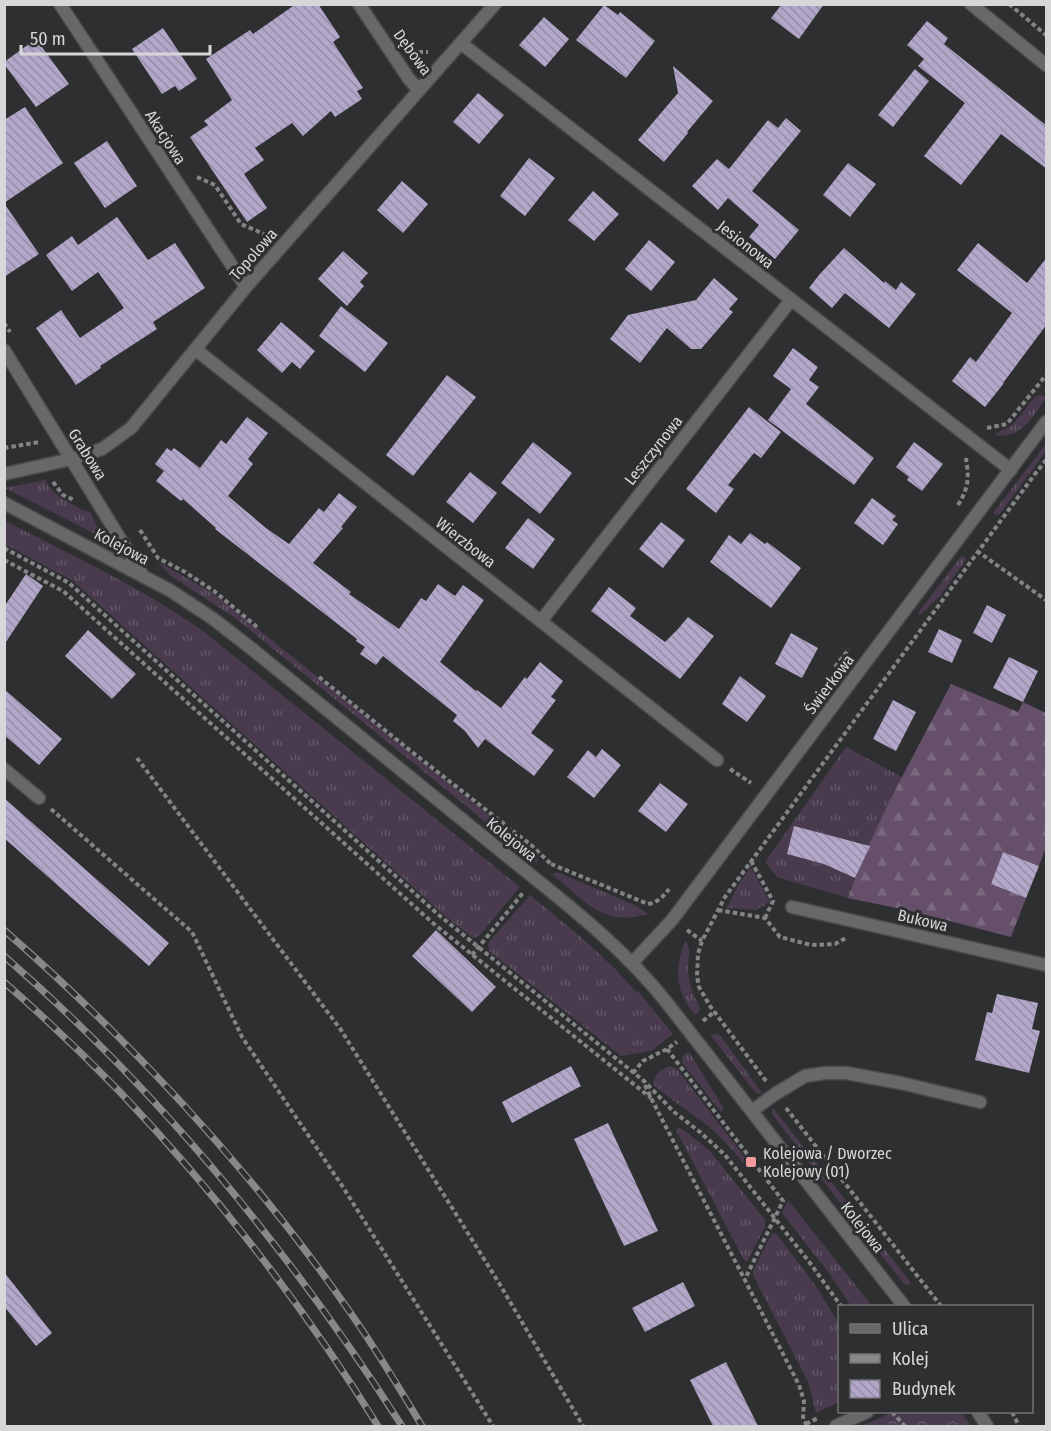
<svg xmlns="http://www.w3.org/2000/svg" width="1051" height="1431" font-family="'Fira Sans Condensed',sans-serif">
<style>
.grass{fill:url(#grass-tufts)}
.forest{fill:url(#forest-firs)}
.park{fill:url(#park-crowns)}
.building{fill:url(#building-back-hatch)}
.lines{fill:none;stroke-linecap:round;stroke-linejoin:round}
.service-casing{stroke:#494a4c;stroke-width:15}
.minor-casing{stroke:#494a4c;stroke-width:15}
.tertiary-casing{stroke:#494a4c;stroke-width:15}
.path{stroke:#838486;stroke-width:4;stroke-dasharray:4.5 3;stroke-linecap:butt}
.service{stroke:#676869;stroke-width:12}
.minor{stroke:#676869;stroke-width:12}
.tertiary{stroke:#676869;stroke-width:12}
.rail-casing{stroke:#87888a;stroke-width:7}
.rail{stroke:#2e2f31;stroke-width:4.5;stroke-dasharray:14;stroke-linecap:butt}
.poi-dot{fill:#f49b9f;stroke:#2e2f31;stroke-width:2}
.labels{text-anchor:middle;stroke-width:6;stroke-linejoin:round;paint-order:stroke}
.street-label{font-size:16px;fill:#d7d7d9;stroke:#2e2f31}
.poi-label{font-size:16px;fill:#d7d7d9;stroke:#2e2f31;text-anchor:start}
</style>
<defs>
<pattern id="grass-tufts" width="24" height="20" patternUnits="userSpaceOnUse" patternTransform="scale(1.5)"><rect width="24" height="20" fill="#493b4d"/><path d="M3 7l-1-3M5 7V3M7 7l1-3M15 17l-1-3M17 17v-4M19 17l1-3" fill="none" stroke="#625766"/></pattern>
<pattern id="forest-firs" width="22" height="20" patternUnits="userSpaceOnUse" patternTransform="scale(1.5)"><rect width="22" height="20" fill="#654f6a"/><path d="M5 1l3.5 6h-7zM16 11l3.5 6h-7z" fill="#7a687f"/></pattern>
<pattern id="park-crowns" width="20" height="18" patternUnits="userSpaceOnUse" patternTransform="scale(1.5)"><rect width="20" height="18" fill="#493b4d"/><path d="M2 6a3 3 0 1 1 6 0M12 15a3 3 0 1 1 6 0" fill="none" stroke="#625766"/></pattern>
<pattern id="building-back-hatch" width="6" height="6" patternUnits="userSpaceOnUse" patternTransform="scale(1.5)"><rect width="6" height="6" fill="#b2a7c9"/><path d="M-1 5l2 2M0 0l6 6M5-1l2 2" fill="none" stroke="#968da7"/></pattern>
</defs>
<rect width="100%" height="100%" fill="#2e2f31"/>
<path class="grass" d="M1041 395 1046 397C1034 417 1020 440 994 435L1012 425 1035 397Z
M1046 444V451L1000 514 996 515 993 513Z
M45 480C53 496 70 503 85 511L90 512 103 538 5 488Z
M5 521C72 555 142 588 203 631L520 887 479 936 473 938 444 915 73 581 5 544Z
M962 555 965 557 966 560 940 596 920 615 918 613Z
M157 561 214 594 237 612 538 855V861L536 863 234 617 171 576Z
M846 747 902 777 869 846 856 841 842 871 855 878 848 898 777 877 765 862Z
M751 867 770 902 756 910 727 908 737 887Z
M557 872 637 906 648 914C603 928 584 900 552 874Z
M530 895C567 926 605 955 636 992L638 991 673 1034 651 1051 621 1056 489 951 488 943Z
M685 941C692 947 688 958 688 967 688 983 693 994 700 1008L698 1013 695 1015C675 991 674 970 685 941Z
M714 1034 720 1035 762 1093 760 1094 755 1092 711 1036Z
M689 1052 724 1109 721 1112 683 1064C680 1058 684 1055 689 1052Z
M669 1066 677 1069 747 1160 743 1163C731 1148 719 1134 703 1122 685 1109 670 1099 653 1084 655 1073 660 1071 669 1066Z
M773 1108 855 1212 853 1214 848 1213 772 1114V1110Z
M679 1127 689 1134 710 1151 765 1220V1227L747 1262 744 1260 676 1130Z
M788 1200 872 1306H851L829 1273 782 1213Z
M865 1224 911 1283 909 1285 904 1284 862 1231V1225Z
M772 1233H776L818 1289 839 1324V1402L816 1413 809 1384 753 1275V1271Z"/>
<path class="forest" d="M951 684 1018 712 1023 702 1046 713V847L1039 866 1003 852 991 884 1026 898 1011 937 911 911 848 898C874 823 915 754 951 684Z"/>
<path class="park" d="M893 1412H961L971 1426H861Z"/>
<path class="building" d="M296 4H318L340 37 333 42 363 88 357 91 362 99 335 117 331 111 303 136 292 123 255 148 264 160 244 174 267 208 247 222 190 137 208 125 204 121 232 100 206 59 250 30 253 34Z
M782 4H824L799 39 771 18Z
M604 5 618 15 620 12 655 41 626 78 576 40Z
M544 17 569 39 545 67 519 45Z
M927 21 948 38 944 44 1047 126V169L1001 134 961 185 924 156 965 103 918 66 924 59 907 45Z
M163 28 197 79 179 91 175 86 162 94 132 49Z
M36 39 69 84 36 107 4 64V62Z
M673 66 713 101 687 132 688 133 664 162 638 140 678 93Z
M915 69 929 81 893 127 878 115Z
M478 93 504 115 479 144 453 122Z
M25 107 63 163 4 203V120Z
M786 118 801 131 752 191 799 230 775 259 749 237 759 225 728 198 718 210 692 186 717 159 729 169 768 120 778 128Z
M107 141 137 186 105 208 74 163Z
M529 158 555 178 525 216 500 196Z
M848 163 876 184 850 217 823 195Z
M402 181 428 204 403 233 377 210Z
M593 191 619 214 594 241 568 220Z
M4 203 39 254 4 277Z
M117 217 148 260 175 243 205 288 153 322 157 329 100 366 101 368 76 385 36 328 61 310 80 338 124 308 98 272 72 291 46 255 72 236 78 245Z
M649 240 675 262 651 291 625 269Z
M978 243 1027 283 1047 257V324L1003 383H1004L985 407 952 381 970 357 976 362 1012 313 957 270Z
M844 248 884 283 885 281 896 290 901 282 916 294 889 328 845 293 832 308 809 288 819 275Z
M343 251 368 273 360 282 364 286 347 306 318 279Z
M714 278 738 299 729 309 733 312 701 349H691L667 328 640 363 610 339 628 315 696 300Z
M341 306 388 343 365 372 319 336Z
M281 322 315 351 300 369 292 362 282 373 257 350Z
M793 348 818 367 809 380 819 387 806 404 874 458 854 485 768 420 791 389 773 376Z
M447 375 476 397 413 476 386 455Z
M749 407 781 432 761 458 754 453 728 485 734 489 716 513 686 489Z
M247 417 268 433 248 459 253 464 228 496 266 528 289 544 319 508 324 512 339 493 357 507 341 527 343 528 313 563 351 592 349 594 399 629 421 598 426 601 438 584 455 596 463 585 484 600 440 662 476 691 477 690 501 708 525 677 527 679 540 662 563 681 551 697 556 700 531 733 554 750 534 776 485 739 478 748 465 731 453 721 457 715 383 656 376 665 360 654 365 647 356 641 357 639 215 529 216 528 183 499 181 501 156 481 164 471 155 464 167 448 171 451 174 448 200 468 221 440 226 444Z
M533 442 572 473 540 514 501 483Z
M914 442 943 464 922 491 907 480 909 477 896 467Z
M470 472 497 493 473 523 446 502Z
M872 498 896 516 892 520 898 524 883 545 854 523Z
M528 518 555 539 533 569 505 548Z
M661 522 685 540 663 568 639 549Z
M750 533 765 544 767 542 801 568 771 608 710 562 729 535 741 544Z
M26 574 43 586 4 645V607Z
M609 587 636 608 630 616 665 642 678 629 688 617 714 636 680 679 591 611Z
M987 605 1006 615 992 643 973 633Z
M939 629 962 640 952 663 928 652Z
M88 630 136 674 112 699 65 656Z
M791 633 818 648 802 678 775 664Z
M1009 657 1038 671 1023 702 993 688Z
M740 676 766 696 747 722 722 704Z
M4 689 62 739 39 765 4 735Z
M893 700 916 712 896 751 873 739Z
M602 749 621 765 594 798 567 777 588 750 596 757Z
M660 783 688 804 666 832 638 811Z
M4 798 169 943 149 966 4 838Z
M794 826 870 846 855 878 824 864 787 854Z
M1003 852 1039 866 1026 898 991 884Z
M436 930 496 987 472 1012 412 956Z
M997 994 1038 1003 1032 1029 1040 1031 1029 1073 975 1060 987 1012 992 1013Z
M571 1066 581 1086 512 1123 502 1102Z
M608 1123 658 1231 624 1246 574 1139Z
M4 1272 52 1333 36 1346 4 1306Z
M683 1282 695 1306 645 1332 632 1308Z
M726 1362 758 1426H713L690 1380Z"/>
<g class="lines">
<g class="service-casing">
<path id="service" d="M4 769 39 798
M752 1111 775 1094 805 1076 825 1073H846L901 1083 980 1102
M836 1426 867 1412"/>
</g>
<g class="minor-casing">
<path id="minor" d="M60 4 246 287
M359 4 409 79 419 90
M971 4 1046 65
M462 44 1011 470
M195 349 717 760
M4 350 143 576
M4 474 72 459 102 449 131 428 246 287 495 4
M541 621 791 300
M792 907 1046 965"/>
</g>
<g class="tertiary-casing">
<path id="tertiary" d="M4 503 171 591 212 618 252 649C333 715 414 781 496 847 556 896 619 942 667 1003L904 1306
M632 963 672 920 1046 422
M978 1412 987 1426"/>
</g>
<path class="path" d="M1009 4 1046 35
M411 52H428
M197 177 215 185 241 224 269 236
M4 323 10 332
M987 428 1007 424 1046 375
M4 448 39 442V444
M53 482 63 495 74 500
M958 505C969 487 969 478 966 458
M140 530 158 558 185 572 214 591 257 627
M4 548 69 583 440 916 644 1081 674 1112 700 1132 725 1155 810 1263 841 1306
M977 551 1046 600
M4 560 63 591 434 924 651 1098
M835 667 849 649
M319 677 412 752 531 845 551 864
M137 758 341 1030 499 1283 583 1426
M730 769 751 783
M51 809 192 932 242 1037 341 1184 493 1426
M751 861 773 901 765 918
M551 864 648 904C658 902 663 897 669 889
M718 910 765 918 780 937 811 945 835 944 846 938
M687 930 702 941
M472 955 523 893
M703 1021 714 1012
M667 1049 783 1201 745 1279
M633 1073 643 1061 667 1049 677 1042
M766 1081 710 1006 699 987 697 976 698 954 702 941 725 897 1035 474 1046 460
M645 1085 651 1098 799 1385 804 1401 803 1419 806 1424 802 1426
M786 1108 941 1306
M892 1412 905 1426
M1012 1412 1019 1426
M806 1424 818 1418"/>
<use href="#service" class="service"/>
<use href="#minor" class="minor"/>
<use href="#tertiary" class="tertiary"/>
<g class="rail-casing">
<path id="rail" d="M4 930C134 1044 254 1173 352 1315 377 1351 400 1389 422 1426
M4 956C160 1091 291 1253 402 1426
M4 982C44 1017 83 1054 120 1092 217 1194 304 1307 378 1426"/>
</g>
<use href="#rail" class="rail"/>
</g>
<rect class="poi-dot" x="745" y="1156" width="12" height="12" rx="3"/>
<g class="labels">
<g class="street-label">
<text transform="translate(413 52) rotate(54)" y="6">Dębowa</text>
<text transform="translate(166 137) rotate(57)" y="6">Akacjowa</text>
<text transform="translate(746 244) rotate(38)" y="6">Jesionowa</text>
<text transform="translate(253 254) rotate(-49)" y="6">Topolowa</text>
<text transform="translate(653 450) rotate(-52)" y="6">Leszczynowa</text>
<text transform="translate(88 454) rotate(58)" y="6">Grabowa</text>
<text transform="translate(466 542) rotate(38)" y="6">Wierzbowa</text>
<text transform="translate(122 546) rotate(28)" y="6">Kolejowa</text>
<text transform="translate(829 684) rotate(-53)" y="6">Świerkowa</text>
<text transform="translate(512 839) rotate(39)" y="6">Kolejowa</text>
<text transform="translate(923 920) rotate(13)" y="6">Bukowa</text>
<text transform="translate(863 1227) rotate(52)" y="6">Kolejowa</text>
</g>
<g class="poi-label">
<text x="763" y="1159">Kolejowa / Dworzec<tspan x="763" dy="18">Kolejowy (01)</tspan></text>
</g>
</g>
<rect width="1051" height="1431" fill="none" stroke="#d7d7d9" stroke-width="12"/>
<rect x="838" y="1305" width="195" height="108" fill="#2e2f31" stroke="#727274" stroke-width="1.5"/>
<rect x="850" y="1324" width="30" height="9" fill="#676869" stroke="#727274" stroke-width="1.5"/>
<text x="892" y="1335" font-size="18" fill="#d7d7d9">Ulica</text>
<rect x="850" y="1354" width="30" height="9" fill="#87888a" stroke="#727274" stroke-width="1.5"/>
<text x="892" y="1365" font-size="18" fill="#d7d7d9">Kolej</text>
<rect x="850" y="1380" width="30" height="18" fill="url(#building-back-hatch)" stroke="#727274" stroke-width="1.5"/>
<text x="892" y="1395" font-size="18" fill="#d7d7d9">Budynek</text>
<path d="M21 45v9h189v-9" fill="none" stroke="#d7d7d9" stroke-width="3"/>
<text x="30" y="45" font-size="18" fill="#d7d7d9" stroke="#2e2f31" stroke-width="4.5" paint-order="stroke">50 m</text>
</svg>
